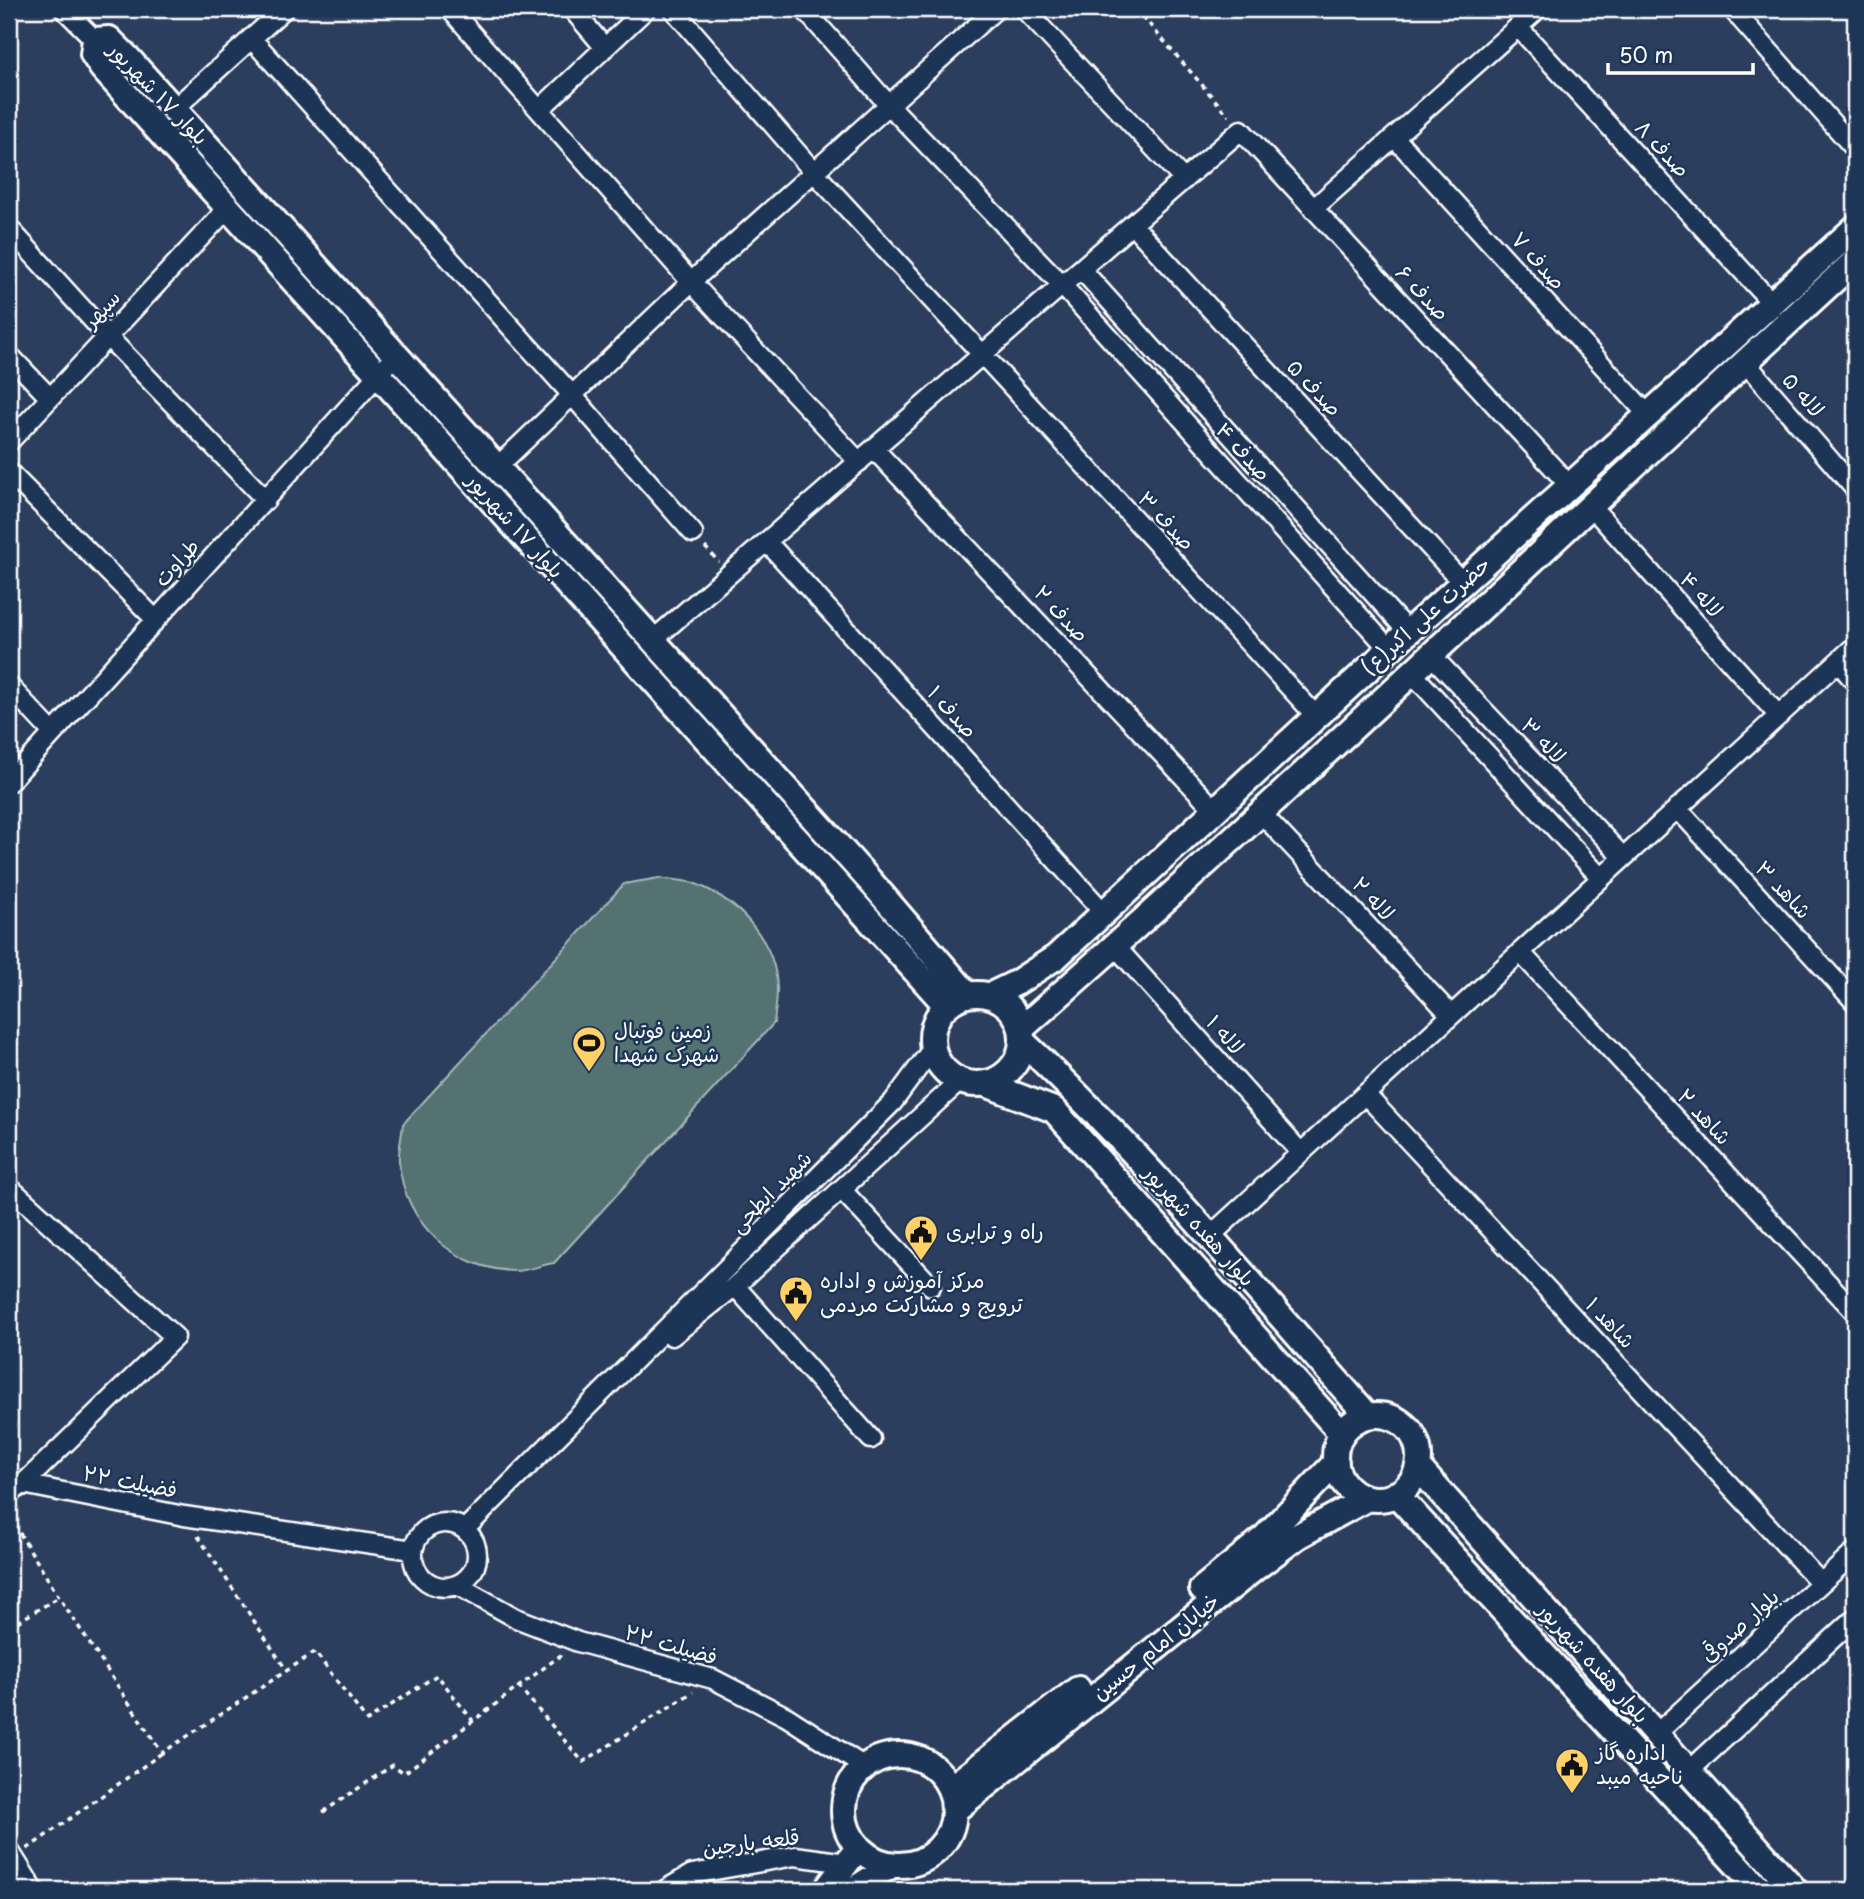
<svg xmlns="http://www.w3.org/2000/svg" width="1864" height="1899" font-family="'Playpen Sans','Playpen Sans Arabic',sans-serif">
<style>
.green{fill:#527271;stroke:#a8b8b8;stroke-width:2}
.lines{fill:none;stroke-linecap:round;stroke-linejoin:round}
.street-casing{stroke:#fff;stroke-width:23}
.secondary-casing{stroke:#fff;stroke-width:30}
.path{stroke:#fff;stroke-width:3.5;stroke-dasharray:5 5;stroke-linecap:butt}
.street{stroke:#1d3557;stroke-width:18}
.secondary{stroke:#1d3557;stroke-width:24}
.labels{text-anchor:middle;stroke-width:5;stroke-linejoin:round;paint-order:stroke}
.street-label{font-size:21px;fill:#fff;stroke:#1d3557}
.poi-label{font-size:21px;fill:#fff;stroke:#1d3557;text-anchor:start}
</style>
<rect width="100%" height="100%" fill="#2c3e5e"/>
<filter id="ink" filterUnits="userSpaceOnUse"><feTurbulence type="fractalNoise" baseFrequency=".0143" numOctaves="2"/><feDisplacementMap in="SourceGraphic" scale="14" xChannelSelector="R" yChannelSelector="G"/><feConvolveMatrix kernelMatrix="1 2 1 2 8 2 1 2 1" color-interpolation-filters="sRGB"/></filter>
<g filter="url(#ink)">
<path class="green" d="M659 878C671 880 685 880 696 884 739 901 777 942 777 990 777 1001 775 1012 774 1023L554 1263C542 1265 529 1270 517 1271 455 1271 404 1223 399 1162 398 1150 402 1136 403 1124L624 884Z"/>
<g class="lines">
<g class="street-casing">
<path id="street" d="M64 9 95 40
M450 9 691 282 859 462
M572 9 605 48
M673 9 813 171 1317 717
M804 9 888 104 1062 285 1389 649
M1024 9 1184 180
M1732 9 1855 149
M1518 27 1772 303
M251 38 572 395 693 533
M174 109 284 9
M539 110 646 9
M1395 138 1648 415
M1313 209 1538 9
M1132 224 1463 583
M9 228 107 336 266 500
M1081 269 1408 632
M9 355 50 398
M1745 362 1855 489
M9 442 228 208
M874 449 1215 810
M497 467 691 282 996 9
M9 472 156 620
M1590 505 1779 716
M767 542 1104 913
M653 640 1241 130 1570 486
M1431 655 1623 857
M1838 662 1855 682
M1412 673 1601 878
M9 686 53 733
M9 782 396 355
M1677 808 1855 1002
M1262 814 1451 1015
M1116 947 1301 1153
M1520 952 1855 1312
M1365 1094 1821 1583
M9 1187 175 1337 23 1484
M841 1189 931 1286
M1209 1237 1855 646
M735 1286 871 1439
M672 1336 735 1286 960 1081
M9 1494 23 1484 184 1516 413 1550
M413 1555a32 32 0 1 1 64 0a32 32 0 1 1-64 0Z
M465 1529 893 1102 932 1049
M457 1585 516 1618 578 1642 713 1679 787 1717 863 1766
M1656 1734 1855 1552
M1689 1771 1855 1618
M9 1850 34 1890
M665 1890 692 1874 795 1856 846 1863"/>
</g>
<g class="secondary-casing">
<path id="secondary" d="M932 1039a45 45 0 1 1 90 0a45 45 0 1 1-90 0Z
M991 995 1016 983 1056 957 1408 632 1855 228
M946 1005 102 68 93 54 95 40 109 39 128 58 871 882 967 994
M1021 1029C1305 779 1576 516 1855 261
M1023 1042C1146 1158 1256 1289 1368 1416
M986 1084 1054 1110 1342 1434
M1335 1457a42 42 0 1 1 84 0a42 42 0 1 1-84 0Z
M1418 1467 1795 1890
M1396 1494 1760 1890
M1202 1589 1265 1537 1336 1462
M844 1810a55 55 0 1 1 110 0a55 55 0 1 1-110 0Z
M951 1788 1078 1689
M955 1810 1254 1569 1298 1536 1368 1498
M826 1890 858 1848
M853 1890 892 1865"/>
</g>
<path class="path" d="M1136 9 1229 116
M705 547 719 562
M9 1516 59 1597 162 1753 315 1652 367 1721 437 1675 473 1721
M198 1536 287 1671
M9 1627 59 1597
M518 1686 583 1762 693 1692
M323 1812 393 1765 404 1773 561 1655
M27 1849 162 1753"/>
<use href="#street" class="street"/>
<use href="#secondary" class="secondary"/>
</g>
</g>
<defs>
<g id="stadium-pin" transform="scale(1.75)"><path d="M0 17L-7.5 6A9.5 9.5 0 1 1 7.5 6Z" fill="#ffd166" stroke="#1d3557"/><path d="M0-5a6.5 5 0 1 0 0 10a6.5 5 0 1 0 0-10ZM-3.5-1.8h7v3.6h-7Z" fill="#111"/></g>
<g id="civic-pin" transform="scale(1.75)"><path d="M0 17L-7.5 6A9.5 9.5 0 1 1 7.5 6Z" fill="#ffd166" stroke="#1d3557"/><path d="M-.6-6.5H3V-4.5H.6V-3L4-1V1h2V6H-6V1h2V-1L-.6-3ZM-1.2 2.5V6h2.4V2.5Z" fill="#111"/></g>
</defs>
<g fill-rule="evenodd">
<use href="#stadium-pin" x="589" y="1043"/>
<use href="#civic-pin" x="921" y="1232"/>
<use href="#civic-pin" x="796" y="1293"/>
<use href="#civic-pin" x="1572" y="1765"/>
</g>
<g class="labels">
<g class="street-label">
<text transform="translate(158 94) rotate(46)" y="7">بلوار ۱۷ شهریور</text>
<text transform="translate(1662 149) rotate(47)" y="7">صدف ۸</text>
<text transform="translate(1538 261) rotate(48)" y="7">صدف ۷</text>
<text transform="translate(1422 293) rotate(47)" y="7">صدف ۶</text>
<text transform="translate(102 309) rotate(-47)" y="7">سپهر</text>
<text transform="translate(1314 388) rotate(47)" y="7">صدف ۵</text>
<text transform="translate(1803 395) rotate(49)" y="7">لاله ۵</text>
<text transform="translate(1243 452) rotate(48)" y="7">صدف ۴</text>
<text transform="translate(1166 521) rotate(47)" y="7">صدف ۳</text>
<text transform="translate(515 526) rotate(48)" y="7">بلوار ۱۷ شهریور</text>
<text transform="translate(177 563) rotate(-48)" y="7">طراوت</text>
<text transform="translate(1701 595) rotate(48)" y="7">لاله ۴</text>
<text transform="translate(1061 614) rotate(47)" y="7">صدف ۲</text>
<text transform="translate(1426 616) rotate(-42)" y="7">حضرت علی اکبر(ع)</text>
<text transform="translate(952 712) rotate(48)" y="7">صدف ۱</text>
<text transform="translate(1543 741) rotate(46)" y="7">لاله ۳</text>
<text transform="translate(1783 890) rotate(47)" y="7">شاهد ۳</text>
<text transform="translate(1373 899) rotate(47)" y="7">لاله ۲</text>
<text transform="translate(1225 1035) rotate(48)" y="7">لاله ۱</text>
<text transform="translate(1704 1117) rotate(47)" y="7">شاهد ۲</text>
<text transform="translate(771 1192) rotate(-45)" y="7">شهید ابطحی</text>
<text transform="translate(1199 1226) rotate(48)" y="7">بلوار هفده شهریور</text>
<text transform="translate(1610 1323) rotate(47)" y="7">شاهد ۱</text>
<text transform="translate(130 1482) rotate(11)" y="7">فضیلت ۲۲</text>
<text transform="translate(1740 1626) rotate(-42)" y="7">بلوار صدوقی</text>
<text transform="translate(671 1645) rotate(16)" y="7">فضیلت ۲۲</text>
<text transform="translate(1156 1647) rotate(-39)" y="7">خیابان امام حسین</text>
<text transform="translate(1593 1663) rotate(48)" y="7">بلوار هفده شهریور</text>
<text transform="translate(751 1843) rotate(-7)" y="7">قلعه بارجین</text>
</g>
<g class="poi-label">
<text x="614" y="1038">زمین فوتبال<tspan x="614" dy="24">شهرک شهدا</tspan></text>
<text x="946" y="1239">راه و ترابری</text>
<text x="820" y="1288">مرکز آموزش و اداره<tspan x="820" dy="24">ترویج و مشارکت مردمی</tspan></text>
<text x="1596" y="1760">اداره گاز<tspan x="1596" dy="24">ناحیه میبد</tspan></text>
</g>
</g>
<rect width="1864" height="1899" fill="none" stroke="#1d3557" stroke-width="35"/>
<rect x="18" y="18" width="1829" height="1864" fill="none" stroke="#fff" stroke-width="2.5" filter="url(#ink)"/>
<path d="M1608 63v10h145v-10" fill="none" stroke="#ffffff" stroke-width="3.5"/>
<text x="1619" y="63" font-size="21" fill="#ffffff" stroke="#1d3557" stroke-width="5" paint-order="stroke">50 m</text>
</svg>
